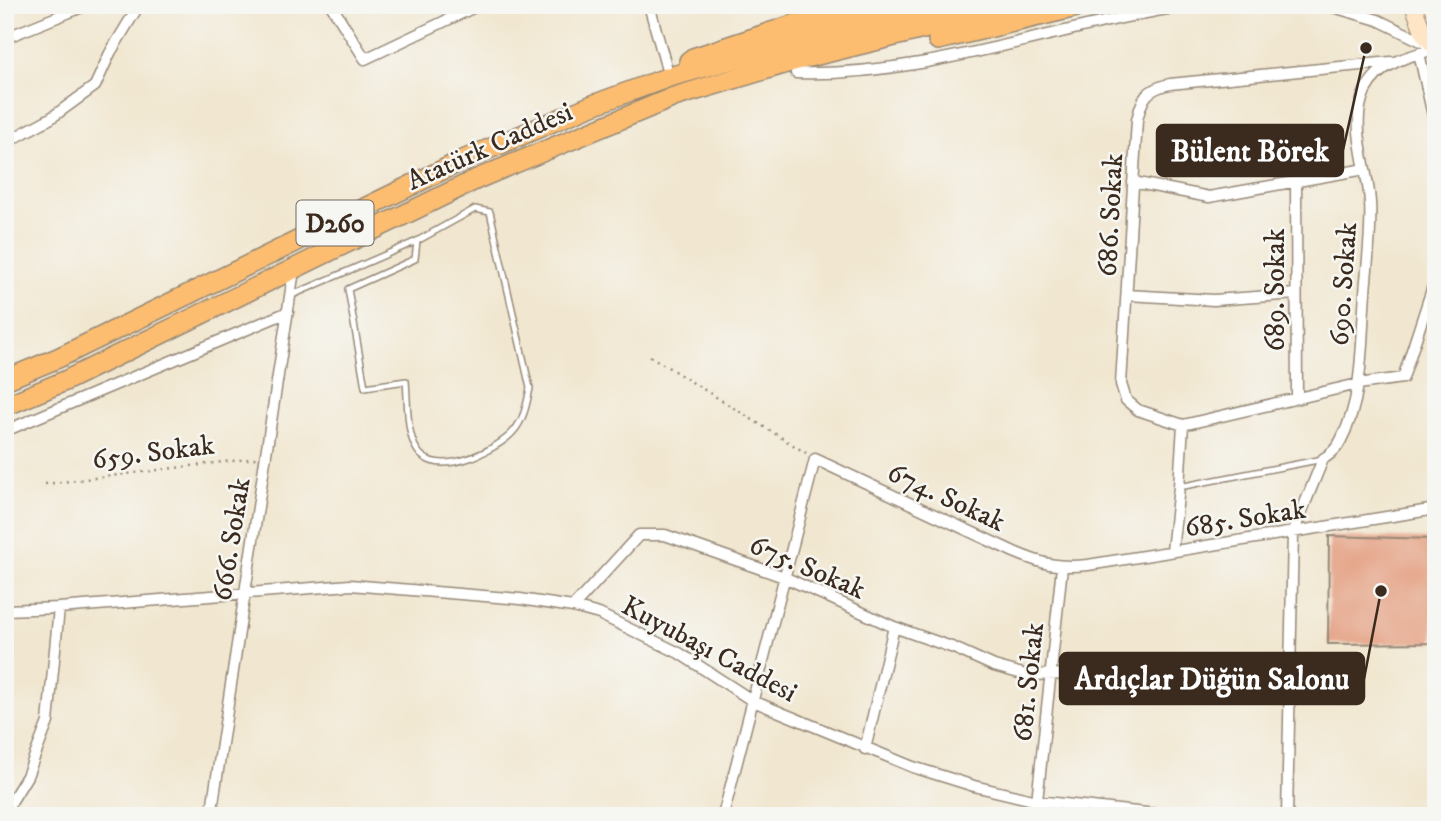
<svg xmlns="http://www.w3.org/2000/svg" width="1441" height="821" font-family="'IM FELL DW Pica',serif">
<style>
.building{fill:#e49f81}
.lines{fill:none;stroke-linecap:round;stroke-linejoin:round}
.lane-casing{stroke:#968877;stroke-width:8}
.street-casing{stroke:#968877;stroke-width:13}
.secondary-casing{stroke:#968877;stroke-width:18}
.highway-casing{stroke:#968877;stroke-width:22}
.path{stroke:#968877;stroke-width:2.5;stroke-dasharray:2 5;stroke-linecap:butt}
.lane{stroke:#fff;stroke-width:5}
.street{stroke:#fff;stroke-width:10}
.secondary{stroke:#fee5c5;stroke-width:16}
.highway{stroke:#fcbd6f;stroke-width:19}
.labels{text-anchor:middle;stroke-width:5;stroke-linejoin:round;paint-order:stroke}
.shield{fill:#f6f6f2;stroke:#73675e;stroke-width:2}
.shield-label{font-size:26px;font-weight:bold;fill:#3b2a1e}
.street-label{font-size:28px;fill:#3b2a1e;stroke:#f6f6f2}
.leader{fill:none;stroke:#3b2a1e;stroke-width:2.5}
.callout-dot{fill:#3b2a1e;stroke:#f6f6f2;stroke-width:2.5}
.callout{fill:#3b2a1e;stroke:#3b2a1e;stroke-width:2.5}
.callout-label{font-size:30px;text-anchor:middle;font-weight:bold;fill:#fff}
</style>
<rect width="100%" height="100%" fill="#f6f6f2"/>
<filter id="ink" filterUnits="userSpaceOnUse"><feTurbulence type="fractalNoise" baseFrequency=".0143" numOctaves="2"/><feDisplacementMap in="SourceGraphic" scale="14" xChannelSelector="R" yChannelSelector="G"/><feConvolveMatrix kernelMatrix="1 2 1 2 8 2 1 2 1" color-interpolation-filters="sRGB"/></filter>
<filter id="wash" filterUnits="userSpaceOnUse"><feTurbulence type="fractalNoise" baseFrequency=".00686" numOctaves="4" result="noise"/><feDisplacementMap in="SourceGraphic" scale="28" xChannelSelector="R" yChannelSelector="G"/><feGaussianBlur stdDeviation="1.57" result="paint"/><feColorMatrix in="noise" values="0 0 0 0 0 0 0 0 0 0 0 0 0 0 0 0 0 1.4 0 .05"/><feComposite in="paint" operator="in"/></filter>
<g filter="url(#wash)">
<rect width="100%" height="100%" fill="#f1e7d0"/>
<g id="blocks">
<path class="building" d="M1329 536 1433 539V643L1328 644Z"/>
</g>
</g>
<g filter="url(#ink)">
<use href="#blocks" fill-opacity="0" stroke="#968877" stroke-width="2"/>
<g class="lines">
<g class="lane-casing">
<path id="lane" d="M290 296 417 241 475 209 490 212 530 388C527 403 524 420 513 432 496 451 435 480 417 450 406 432 408 402 406 381L365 387 348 289 415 259 417 241
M1179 487 1323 459"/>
</g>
<g class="street-casing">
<path id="street" d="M331 5 365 59 479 5
M649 5 669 77
M1326 5 1378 20 1431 46
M5 38 87 5
M1419 53 1436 129
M796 73C932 77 1060 24 1192 5
M5 143 51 118 95 86 110 53 139 5
M1133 182 1209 197 1365 169
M1296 182 1297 398
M1127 295 1214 300 1296 294
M1183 425 1358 384 1403 378 1436 277
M5 431 288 312
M1172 551 1179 487 1183 425 1138 410 1126 400 1121 384 1137 120C1142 98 1146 89 1170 84L1391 62
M573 607 639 535H665L784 577 894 627 954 648 994 666 1026 675 1290 670
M5 610 59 608 350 585 520 599 573 607 599 614 679 653 753 701 913 767 974 786 1037 801 1173 816
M865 749 894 627
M1037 801 1062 567
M5 812 27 776 48 722 59 608
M211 816 294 270
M723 816 815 459 1014 552C1042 564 1057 568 1088 565L1436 509
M1287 816 1293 533 1323 459C1331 454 1337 449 1341 440 1364 397 1361 340 1365 293 1367 263 1372 232 1370 202 1368 168 1349 125 1365 91 1379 63 1408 56 1436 49"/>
</g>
<g class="secondary-casing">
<path id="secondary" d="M1413 5 1424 34 1436 48"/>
</g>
<g class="highway-casing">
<path id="highway" d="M938 40 1085 5
M689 61 693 58 796 24 872 5
M5 380 58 358 463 160 590 106 669 77 824 34 942 5
M5 406 65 381 477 179 674 97 797 60 1021 5"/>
</g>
<path class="path" d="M650 356 806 453
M45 484 256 458"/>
<use href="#lane" class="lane"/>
<use href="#street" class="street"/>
<use href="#secondary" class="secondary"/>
<use href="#highway" class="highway"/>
</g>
</g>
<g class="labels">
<rect class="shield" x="296.5" y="200.5" width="77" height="45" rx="5"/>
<g class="shield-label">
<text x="335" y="232">D260</text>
</g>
<g class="street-label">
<text transform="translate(489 145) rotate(-24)" y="10">Atatürk Caddesi</text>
<text transform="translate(1109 215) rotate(-87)" y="10">686. Sokak</text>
<text transform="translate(1342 284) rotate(-86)" y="10">690. Sokak</text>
<text transform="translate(1274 290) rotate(-90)" y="10">689. Sokak</text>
<text transform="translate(153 451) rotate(-7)" y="10">659. Sokak</text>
<text transform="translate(947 496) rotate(25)" y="10">674. Sokak</text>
<text transform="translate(1245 517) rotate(-9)" y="10">685. Sokak</text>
<text transform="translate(230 539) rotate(-81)" y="10">666. Sokak</text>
<text transform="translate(808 566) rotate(23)" y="10">675. Sokak</text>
<text transform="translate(710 648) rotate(28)" y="10">Kuyubaşı Caddesi</text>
<text transform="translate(1027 682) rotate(-84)" y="10">681. Sokak</text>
</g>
</g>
<path class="leader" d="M1366 48L1343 150M1381 591L1364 679"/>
<g class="callout-dot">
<circle cx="1366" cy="48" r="7"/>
<circle cx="1381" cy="591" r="7"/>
</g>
<g class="callout">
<rect x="1157" y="125" width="186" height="51" rx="7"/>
<rect x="1060" y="653" width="304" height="51" rx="7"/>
</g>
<g class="callout-label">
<text x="1250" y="161">Bülent Börek</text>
<text x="1212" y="689">Ardıçlar Düğün Salonu</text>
</g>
<rect width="1441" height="821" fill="none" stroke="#f6f6f2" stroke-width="28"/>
</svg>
